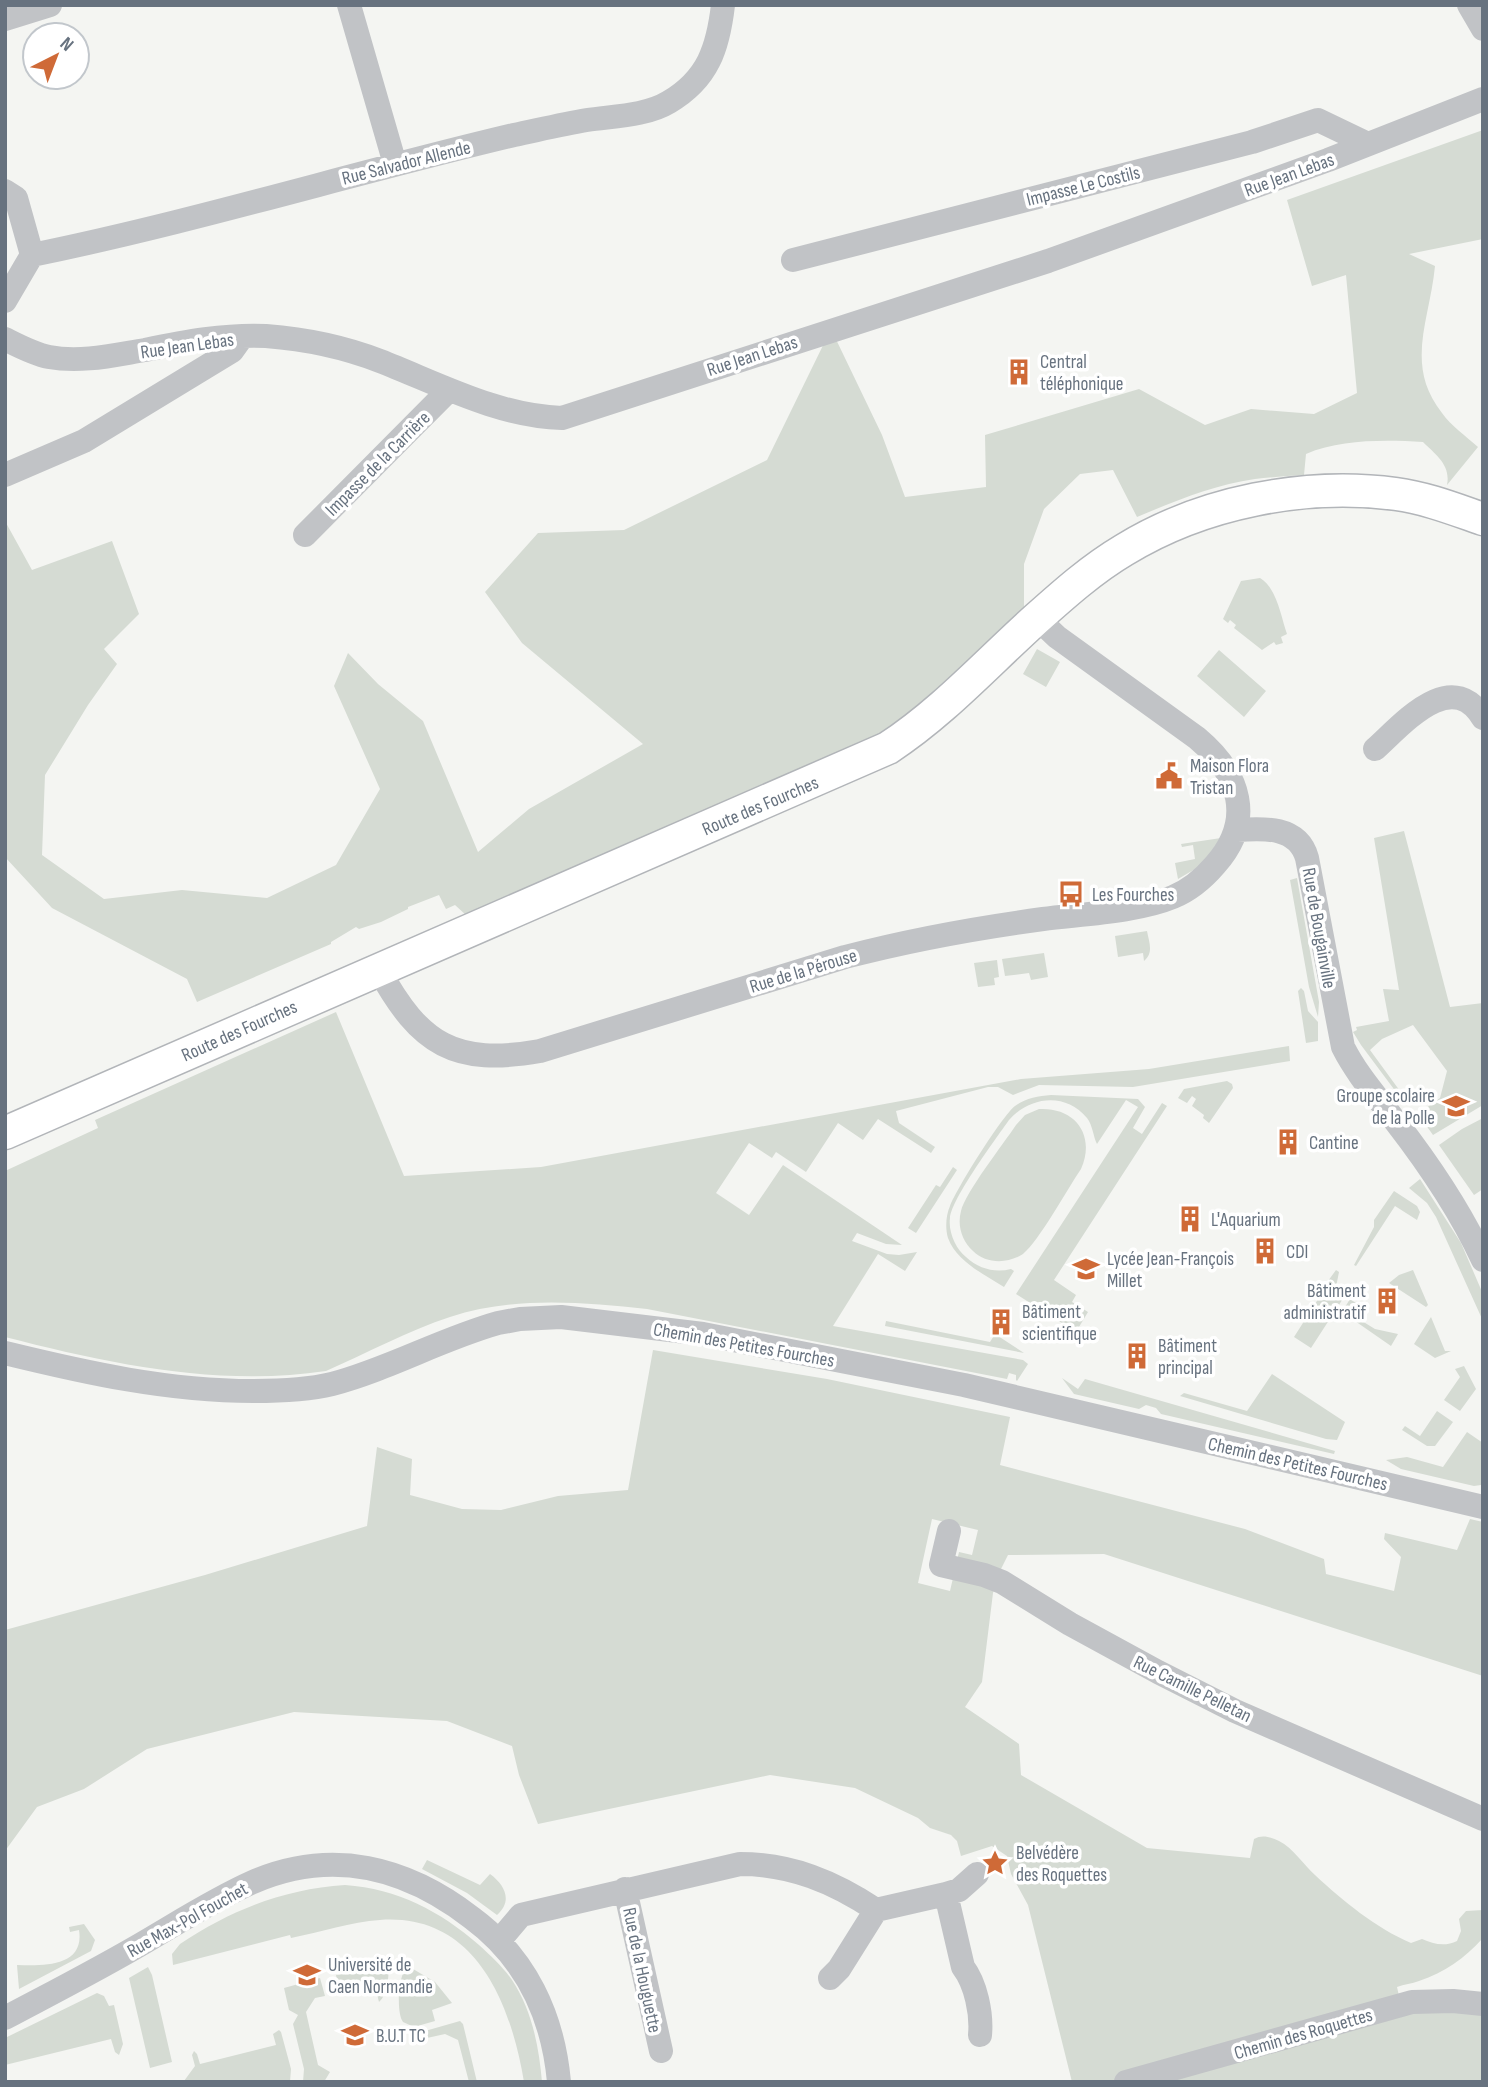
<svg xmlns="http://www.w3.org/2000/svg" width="1488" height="2087" font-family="'Sofia Sans Condensed',sans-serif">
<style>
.green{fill:#d5dbd3;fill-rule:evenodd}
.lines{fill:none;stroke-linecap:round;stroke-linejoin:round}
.major-casing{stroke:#b2b5b9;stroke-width:35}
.minor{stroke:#c1c3c6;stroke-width:24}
.major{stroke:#fff;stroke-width:32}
.labels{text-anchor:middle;stroke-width:7;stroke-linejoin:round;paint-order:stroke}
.street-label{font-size:19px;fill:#67727f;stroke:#fff}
.poi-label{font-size:19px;fill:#67727f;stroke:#fff;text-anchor:start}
</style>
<rect width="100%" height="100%" fill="#f4f5f2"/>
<path class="green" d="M1483 130V239L1409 254 1435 266C1430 320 1404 365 1442 413 1451 426 1466 436 1478 447L1447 485C1451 465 1436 455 1423 442 1385 440 1341 439 1306 454L1304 475C1288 476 1271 477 1255 479 1214 485 1175 501 1137 517L1113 470 1080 474 1044 509 1024 564V608L1004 630 922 704 884 733 799 772 688 817 467 916 455 905 446 909 439 895 408 907V909L381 922 359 929 356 927 331 942V944L197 1002 187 979 52 908 5 857V521L32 570 112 541 139 614 104 649 117 664 88 705 45 775 42 855 104 899 182 890 267 898 336 865 380 789 334 686 348 653 378 684 423 721 478 852 529 809 643 744 522 643 485 592 538 533 624 530 767 460 831 329 882 435 905 497 986 487 985 435 1139 389 1205 425 1251 409 1314 414 1357 393 1346 275 1312 286 1287 200Z
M1260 578C1277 588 1281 617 1287 634L1281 637 1283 643 1276 645 1274 642 1262 650 1234 628 1236 625 1230 620 1228 623 1223 619 1241 581Z
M1037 649 1060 662 1046 687 1023 674Z
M1219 650 1266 691 1244 717 1197 676Z
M1404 831 1450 1007 1483 1003V1105L1433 1135 1418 1114 1440 1098 1447 1071 1413 1025 1382 1039 1370 1050 1408 1102 1405 1104 1361 1045 1353 1032 1357 1030 1356 1027 1389 1021 1383 989 1399 990 1374 838Z
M1221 838 1202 865 1178 879 1175 863 1195 859 1193 845 1182 847 1181 844Z
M1297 878 1319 1002 1318 1017 1309 987 1290 880Z
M1147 931C1149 942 1154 953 1144 961L1143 953 1118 957 1115 936Z
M1044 953 1048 977 1031 980 1029 973 1005 976 1002 959Z
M997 960 999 977 994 978 995 985 978 987 974 963Z
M1301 988 1304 991 1308 1011 1318 1022V1041L1306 1043 1298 991Z
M336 1012 404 1176 541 1167 1021 1079 1149 1069 1289 1046 1290 1061 1133 1087 1039 1085 1013 1095 998 1087H988L896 1111 899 1123 935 1147 931 1153 878 1119 863 1140 838 1123 806 1172 776 1152 772 1158 749 1143 716 1193 749 1215 783 1165 902 1245 886 1244 857 1233 852 1241 887 1254 899 1255 917 1252 905 1271 878 1254 833 1326 1023 1360 1028 1364 1017 1381 1016 1380V1375L1009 1373 1007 1379 647 1309C582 1302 513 1296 450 1317 410 1330 365 1354 326 1371 218 1387 110 1364 5 1337V1171L98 1128 95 1120Z
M1227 1081 1232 1084 1233 1088 1209 1123 1203 1118 1204 1115 1192 1106 1196 1099 1192 1096 1187 1103 1178 1098 1184 1089Z
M1051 1095 1138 1099 1145 1107 1133 1128 1142 1134 1162 1103 1167 1106 1054 1280 1076 1295 1072 1302 1088 1312 1076 1332 1016 1294 1138 1107 1126 1100 1097 1144C1093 1136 1093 1126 1087 1118 1065 1091 1029 1097 1009 1120 995 1140 952 1198 950 1218 948 1232 956 1249 966 1257 979 1269 995 1273 1011 1269L1014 1271 1004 1287C984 1274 957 1262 948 1238 945 1228 946 1215 950 1206 957 1188 1002 1116 1015 1106 1026 1098 1038 1096 1051 1095Z
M1039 1109C1075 1107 1096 1135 1081 1169 1068 1188 1039 1241 1023 1254 1008 1264 986 1264 973 1251 962 1241 957 1226 961 1211 965 1193 1004 1143 1016 1125L1025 1115Z
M1483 1118V1189L1474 1195 1439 1145 1462 1129Z
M953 1167 957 1170 916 1233 908 1228 936 1185 940 1187Z
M1420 1179 1461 1243 1483 1294V1321L1436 1217 1427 1203 1409 1188Z
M1394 1191 1417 1206 1420 1212 1417 1220 1395 1206 1356 1266 1354 1265 1374 1227V1220Z
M1336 1270 1339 1272 1336 1287 1346 1294 1311 1348 1294 1337 1322 1293 1328 1281Z
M1413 1270 1428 1305 1426 1307 1389 1283 1399 1275Z
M1350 1299 1360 1306 1357 1318 1375 1329 1398 1334 1391 1346 1342 1312Z
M1431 1317 1445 1351H1451L1435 1358 1414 1344Z
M886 1321 990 1342 995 1334 1024 1353 885 1326Z
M653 1350 827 1379 1010 1417 1000 1465 1245 1529 1324 1559 1326 1574 1394 1591 1401 1557 1384 1539 1385 1533 1457 1550 1470 1519 1483 1522V1676L1104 1554 1008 1555 999 1573 993 1593 982 1682 965 1707 1019 1744 1021 1775 1147 1848 1250 1858 1254 1839C1262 1834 1271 1837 1279 1841 1293 1848 1304 1865 1315 1875 1343 1901 1376 1928 1411 1943L1422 1939C1433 1944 1445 1947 1457 1941L1461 1931 1459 1919 1466 1911 1483 1910V1938C1464 1959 1445 1972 1419 1981 1412 1984 1404 1984 1397 1987L1399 1996 1483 2004V2082H1072L1028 1905 1011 1874 1007 1856 992 1846 961 1856 957 1841 951 1835 930 1828 918 1818 855 1788 770 1775 538 1824 519 1775 512 1746 447 1721 294 1712 147 1749 84 1789 37 1807 5 1851V1630L205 1575 367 1526 377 1447 412 1459 410 1495 462 1509 501 1510 558 1496 628 1490ZM932 1519 978 1530 972 1555 959 1552 950 1591 918 1583Z
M1464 1366 1476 1389 1460 1411 1444 1400 1460 1377 1455 1369Z
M1272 1374 1345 1422 1337 1440 1326 1439 1180 1396 1184 1393 1247 1411Z
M1062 1378 1078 1389 1085 1379 1335 1451 1334 1454 1161 1414 1156 1408 1146 1405 1139 1409 1074 1394Z
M1437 1411 1453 1422 1435 1446H1427L1402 1430 1405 1426 1420 1436Z
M1467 1432 1483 1443 1481 1485 1474 1486 1401 1469 1386 1460 1407 1457 1443 1467Z
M427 1860 480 1885 490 1874C505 1885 513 1901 497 1915L467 1893 422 1869Z
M345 1885C398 1889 440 1911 479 1945 491 1956 503 1967 512 1980 532 2010 539 2047 542 2082H524C511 2004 476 1913 380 1920 351 1922 321 1932 291 1938L290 1935 173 1965 172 1954 180 1944C231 1910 284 1889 345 1885Z
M84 1924 95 1940 91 1951 19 1989 17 1965C43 1966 85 1967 79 1930L70 1932 69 1927Z
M384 1963 389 1968C388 1979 388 1994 379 2002L377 1994 363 1986 339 1992 336 1975Z
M408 1966 435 1982 452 2003 432 2010 435 2021 414 2027 403 2022C396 2013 398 1973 408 1966Z
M148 1967 152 1975 172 2062 150 2068 129 1978Z
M320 1978 325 1996 315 1998 306 2012 318 2065 330 2072 324 2082H303L304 2069 293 2024 298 2015 289 2010 284 1988Z
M97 1993 104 1996 109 2006 114 2005 123 2044 119 2055 115 2052 111 2039 5 2065V2038Z
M460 2021 463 2024 477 2082H469L458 2040 445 2034 418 2040V2033Z
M279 2030 281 2032 291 2069 290 2082H180L184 2081 195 2066 192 2055 194 2051 197 2054 200 2064 276 2045 273 2034Z"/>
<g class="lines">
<g class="major-casing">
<path id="major" d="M5 1133 888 748C943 712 987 663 1036 619 1064 594 1092 569 1124 550 1202 502 1305 482 1396 494 1426 498 1454 509 1483 519"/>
</g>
<path class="minor" d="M349 5 395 164
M1469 5 1483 29
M5 19 50 5
M5 191 16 198 32 255 5 301
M32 255C194 222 353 173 514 135 538 130 563 124 587 120 613 116 646 116 669 102 708 79 718 48 723 5
M793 260 1252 142 1318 120 1368 144
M5 339C19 346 34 354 49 357 81 363 114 355 145 350 184 342 226 334 266 336 305 339 344 347 380 361 439 384 498 416 562 418L1048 261 1328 160 1483 99
M5 475 84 441 232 351 242 337
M305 535 449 390
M1375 749C1402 725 1451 666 1483 718
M1237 830C1264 828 1298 826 1307 858L1343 1047C1357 1075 1378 1098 1396 1122 1430 1166 1460 1210 1483 1260
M379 970C420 1045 455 1066 540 1051L845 957C910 940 976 928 1043 919 1082 914 1137 912 1173 897 1190 890 1203 879 1215 865 1255 820 1240 774 1197 738L1057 637 1037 618
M5 1353C87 1373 168 1391 253 1391 279 1391 307 1390 332 1384 389 1369 441 1339 498 1323L520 1319 561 1317 703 1334 964 1385 1483 1507
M949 1531 941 1565 984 1575 1002 1582 1070 1624 1158 1672 1235 1711 1483 1819
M625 1889 661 2051
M946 1894 959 1890 977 1874
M499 1941 521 1915 740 1864C791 1864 834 1882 876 1910L946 1894 963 1967C976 1984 982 2014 980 2035
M830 1978 839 1969 876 1910
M5 2018C54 1992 103 1967 150 1939 184 1919 217 1898 253 1882 332 1848 406 1867 472 1918 526 1958 553 2016 559 2082
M1126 2082 1412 2002 1453 2001 1483 2004"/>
<use href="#major" class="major"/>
</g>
<defs>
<g id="building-bare" transform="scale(2.1)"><path d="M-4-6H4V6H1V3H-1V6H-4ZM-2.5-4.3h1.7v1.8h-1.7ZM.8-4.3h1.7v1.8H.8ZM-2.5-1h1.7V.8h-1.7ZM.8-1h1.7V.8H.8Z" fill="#cf6a37" stroke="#fff" stroke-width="2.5" paint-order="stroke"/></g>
<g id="civic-bare" transform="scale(2.1)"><path d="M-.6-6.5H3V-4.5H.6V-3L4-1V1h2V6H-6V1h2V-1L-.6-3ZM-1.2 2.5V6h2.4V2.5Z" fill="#cf6a37" stroke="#fff" stroke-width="2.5" paint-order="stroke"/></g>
<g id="bus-bare" transform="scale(2.1)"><path d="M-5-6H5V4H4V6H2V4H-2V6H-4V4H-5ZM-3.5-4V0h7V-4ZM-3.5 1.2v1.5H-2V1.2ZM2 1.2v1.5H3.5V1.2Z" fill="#cf6a37" stroke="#fff" stroke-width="2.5" paint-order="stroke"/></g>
<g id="school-bare" transform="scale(2.1)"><path d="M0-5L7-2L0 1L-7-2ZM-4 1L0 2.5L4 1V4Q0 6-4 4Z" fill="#cf6a37" stroke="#fff" stroke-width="2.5" paint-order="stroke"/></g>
<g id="sight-bare" transform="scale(2.1)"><path d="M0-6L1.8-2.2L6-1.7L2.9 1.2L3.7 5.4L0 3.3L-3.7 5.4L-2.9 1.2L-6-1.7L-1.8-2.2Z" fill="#cf6a37" stroke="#fff" stroke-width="2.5" paint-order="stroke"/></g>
<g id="university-bare" transform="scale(2.1)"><path d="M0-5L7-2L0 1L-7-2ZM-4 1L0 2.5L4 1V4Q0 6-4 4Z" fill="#cf6a37" stroke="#fff" stroke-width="2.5" paint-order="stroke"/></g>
</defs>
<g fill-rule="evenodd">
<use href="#building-bare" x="1019" y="372"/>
<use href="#civic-bare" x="1169" y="776"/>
<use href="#bus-bare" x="1071" y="894"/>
<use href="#school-bare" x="1456" y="1106"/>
<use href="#building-bare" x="1288" y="1142"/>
<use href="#building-bare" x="1190" y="1219"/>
<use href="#building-bare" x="1265" y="1251"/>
<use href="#school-bare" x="1086" y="1269"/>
<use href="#building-bare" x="1387" y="1301"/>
<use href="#building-bare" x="1001" y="1322"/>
<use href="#building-bare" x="1137" y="1356"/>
<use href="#sight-bare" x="995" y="1863"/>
<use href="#university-bare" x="307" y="1975"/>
<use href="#university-bare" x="355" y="2035"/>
</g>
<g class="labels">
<g class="street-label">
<text transform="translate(406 162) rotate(-14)" y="7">Rue Salvador Allende</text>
<text transform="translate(1289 174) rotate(-20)" y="7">Rue Jean Lebas</text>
<text transform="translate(1083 185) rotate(-14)" y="7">Impasse Le Costils</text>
<text transform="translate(187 345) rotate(-8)" y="7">Rue Jean Lebas</text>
<text transform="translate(752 355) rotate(-18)" y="7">Rue Jean Lebas</text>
<text transform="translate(377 463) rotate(-45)" y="7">Impasse de la Carrière</text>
<text transform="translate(760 805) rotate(-23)" y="7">Route des Fourches</text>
<text transform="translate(1320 928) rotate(80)" y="7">Rue de Bougainville</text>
<text transform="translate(803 970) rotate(-17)" y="7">Rue de la Pérouse</text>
<text transform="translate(239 1030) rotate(-24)" y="7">Route des Fourches</text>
<text transform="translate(744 1344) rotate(10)" y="7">Chemin des Petites Fourches</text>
<text transform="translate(1298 1463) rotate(13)" y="7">Chemin des Petites Fourches</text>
<text transform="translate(1193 1688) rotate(26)" y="7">Rue Camille Pelletan</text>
<text transform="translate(187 1919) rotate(-29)" y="7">Rue Max-Pol Fouchet</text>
<text transform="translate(643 1970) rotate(78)" y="7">Rue de la Houguette</text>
<text transform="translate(1303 2033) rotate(-16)" y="7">Chemin des Roquettes</text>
</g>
<g class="poi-label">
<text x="1040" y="368">Central<tspan x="1040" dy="22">téléphonique</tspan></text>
<text x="1190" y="772">Maison Flora<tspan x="1190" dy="22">Tristan</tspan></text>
<text x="1092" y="901">Les Fourches</text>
<text x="1435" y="1102" text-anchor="end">Groupe scolaire<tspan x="1435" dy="22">de la Polle</tspan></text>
<text x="1309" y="1149">Cantine</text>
<text x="1211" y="1226">L'Aquarium</text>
<text x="1286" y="1258">CDI</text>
<text x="1107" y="1265">Lycée Jean-François<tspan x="1107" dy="22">Millet</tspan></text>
<text x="1366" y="1297" text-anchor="end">Bâtiment<tspan x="1366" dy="22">administratif</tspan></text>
<text x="1022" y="1318">Bâtiment<tspan x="1022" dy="22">scientifique</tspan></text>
<text x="1158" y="1352">Bâtiment<tspan x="1158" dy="22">principal</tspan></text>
<text x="1016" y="1859">Belvédère<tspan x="1016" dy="22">des Roquettes</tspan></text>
<text x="328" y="1971">Université de<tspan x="328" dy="22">Caen Normandie</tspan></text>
<text x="376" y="2042">B.U.T TC</text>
</g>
</g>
<rect width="1488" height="2087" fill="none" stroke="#67727f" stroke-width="14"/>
<g transform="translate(56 56) rotate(42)"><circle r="33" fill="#ffffff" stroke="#c2c7cc" stroke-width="2"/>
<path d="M0-5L12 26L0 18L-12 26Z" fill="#cf6a37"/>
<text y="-10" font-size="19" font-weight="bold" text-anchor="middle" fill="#67727f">N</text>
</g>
</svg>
